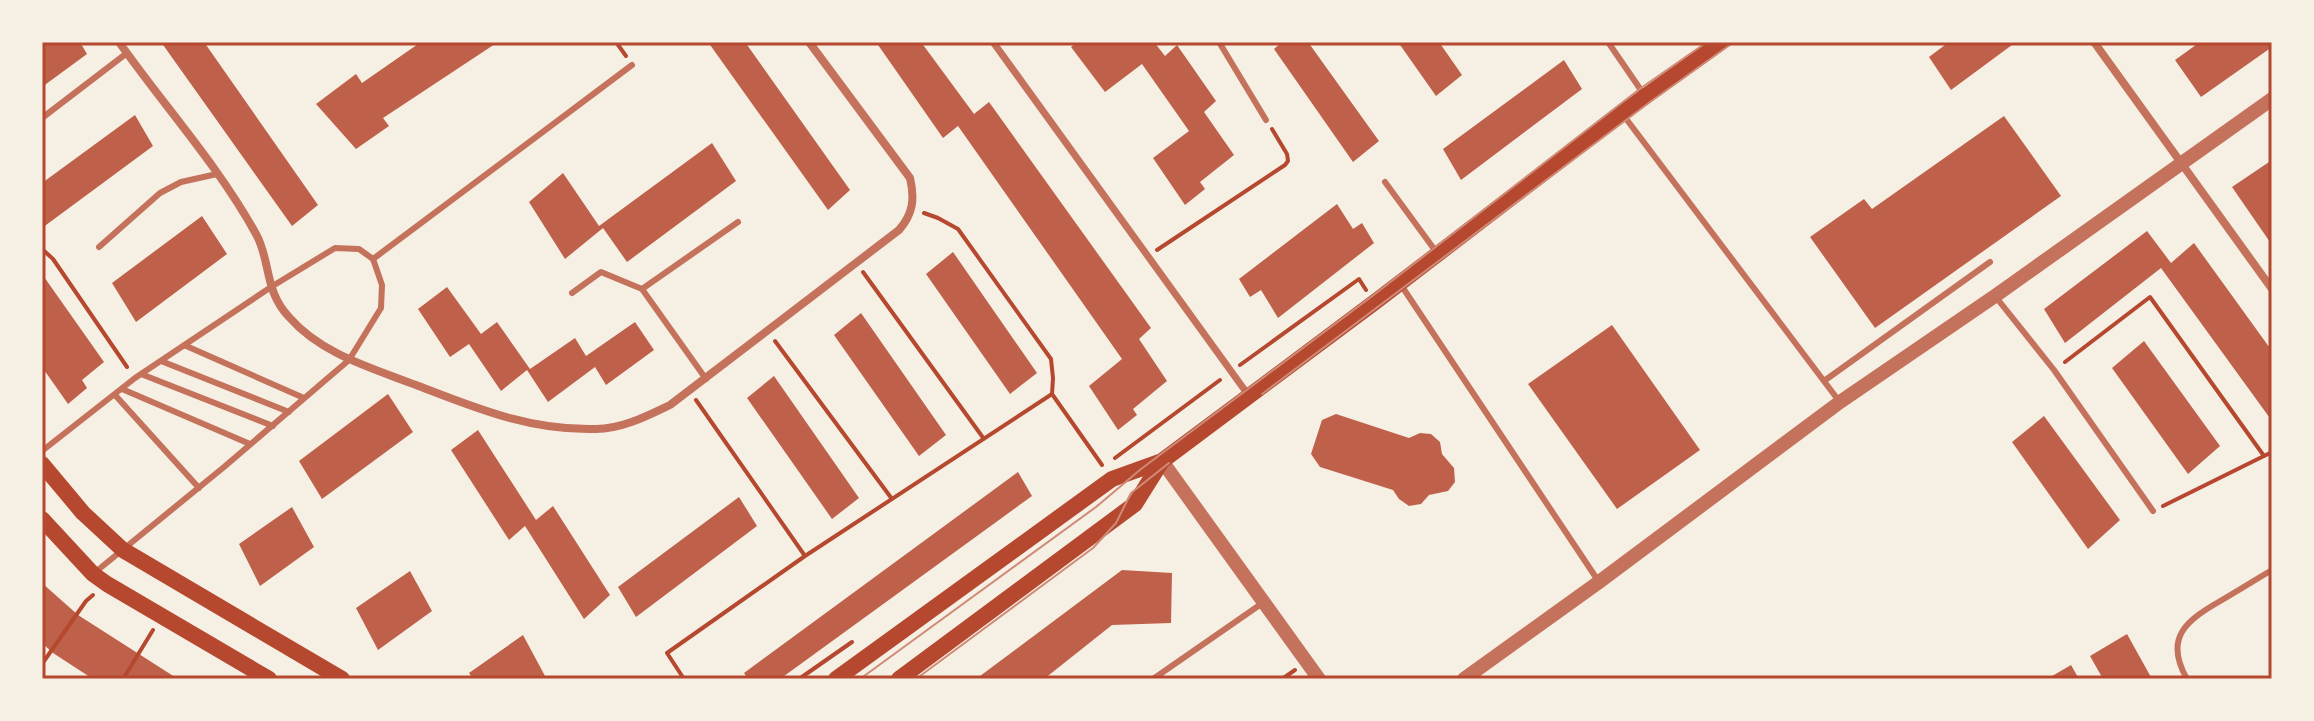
<svg xmlns="http://www.w3.org/2000/svg" width="2314" height="721" font-family="'Titillium Web',sans-serif">
<style>
.building{fill:#bf614a}
.lines{fill:none;stroke-linecap:round;stroke-linejoin:round}
.path{stroke:#b5482f;stroke-width:4}
.service{stroke:#c5725c;stroke-width:6}
.pedestrian{stroke:#c5725c;stroke-width:7}
.minor{stroke:#c5725c;stroke-width:8}
.tertiary{stroke:#c5725c;stroke-width:14}
.secondary{stroke:#b5482f;stroke-width:16}
.tram{stroke:#cf8b77;stroke-width:2}
.neatline{fill:none;stroke:#b5482f;stroke-width:3}
</style>
<rect width="100%" height="100%" fill="#f6efe4"/>
<path class="building" d="M42 42H80L87 54 42 87Z
M161 42H204L318 205 292 226Z
M421 42H498L383 118 389 126 356 149 316 104 356 74 362 83Z
M708 42H745L850 190 828 210Z
M876 42H921L974 114 989 102 1151 328 1139 339 1167 381 1133 409 1137 415 1118 430 1089 386 1122 359 958 126 943 138Z
M1077 42H1154L1165 56 1177 45 1216 101 1204 112 1234 155 1200 182 1205 189 1185 205 1153 158 1189 131 1142 64 1105 92 1071 47Z
M1282 42H1308L1379 141 1353 162 1274 49Z
M1398 42H1439L1462 75 1436 96Z
M1949 42H2016L1951 90 1929 57Z
M2200 42H2272V47L2201 97 2175 60Z
M1564 60 1582 89 1461 180 1443 149Z
M135 115 153 146 42 228V183Z
M2004 116 2061 196 1875 328 1810 237 1864 199 1872 209Z
M712 143 736 181 627 262 603 228 565 259 529 202 563 173 599 226Z
M2272 160V245L2232 187Z
M1337 204 1353 229 1362 223 1374 243 1278 318 1261 290 1250 297 1239 279Z
M202 216 227 254 136 322 112 283Z
M2147 231 2171 263 2194 243 2272 351V421L2161 268 2065 343 2044 309Z
M953 252 1037 373 1010 394 926 274Z
M42 274 104 362 82 380 87 388 68 404 42 367Z
M447 287 481 334 497 322 530 369 575 338 586 356 635 322 654 350 606 385 595 367 548 402 527 370 501 391 469 344 450 357 418 309Z
M861 313 946 435 919 456 834 335Z
M1612 325 1700 450 1617 509 1528 384Z
M2144 341 2220 446 2188 474 2112 368Z
M774 376 859 498 832 519 747 398Z
M388 394 413 432 322 499 299 461Z
M1336 414 1409 438 1420 433 1431 434 1440 442 1442 454 1454 468 1455 482 1448 491 1429 495 1421 504 1409 506 1399 499 1393 490 1320 467 1311 454 1322 420Z
M2044 416 2120 520 2088 549 2012 442Z
M478 430 536 520 553 506 610 595 584 619 525 526 509 540 451 450Z
M1018 472 1032 496 780 679H748L744 673Z
M739 497 757 526 636 617 618 587Z
M292 507 314 547 260 586 239 544Z
M1122 570 1172 573 1171 623 1112 625 1044 679H976Z
M410 571 432 611 378 650 356 608Z
M42 583 78 615 178 679H93L53 653 42 643Z
M2127 634 2152 679H2103L2090 656Z
M523 635 545 676 540 679H473L469 673Z
M2071 665 2079 679H2047Z"/>
<g class="lines">
<path class="path" d="M616 42 626 56
M924 213 938 218 958 229 1051 359 1053 378 1052 394
M42 249 53 259 127 367
M1157 250 1285 165 1288 161 1287 154 1272 129
M863 272 984 439
M775 341 892 499
M2065 362 2150 297 2264 456
M1240 365 1359 279 1366 290
M1115 458 1220 380
M2163 506 2272 452
M805 556 1052 394 1102 465
M42 664 86 601 93 595
M123 679 153 630
M684 679 667 653 805 556 696 400
M799 679 852 642
M1282 679 1295 670"/>
<path class="service" d="M1219 42 1266 120
M1608 42 1645 96
M1624 116 1839 401
M42 118 127 53
M1385 182 1437 253
M99 247 160 193 181 182 217 174
M373 259 632 65
M1401 285 1599 582
M572 293 601 272 642 289
M1995 296 2054 370 2153 511
M184 345 304 398
M161 361 289 412
M141 374 273 426
M706 379 642 289 738 222
M1824 381 1990 262
M122 389 250 444
M115 395 199 488
M42 451 135 378 271 287 335 248 359 249 373 259 382 285 381 308 349 360 224 467 93 574
M1153 679 1264 602
M2187 679C2163 637 2187 620 2222 600 2239 590 2255 580 2272 570"/>
<path class="pedestrian" d="M993 42 1249 396"/>
<path class="minor" d="M119 42C164 106 218 165 256 234 271 261 264 291 289 317 321 354 372 368 416 385 476 408 530 431 596 429 622 429 647 416 670 405L899 230C913 214 915 199 910 178L809 42
M2094 42 2272 289"/>
<path class="tertiary" d="M1162 461 1319 679
M1464 679 1599 582 1840 402 1995 296 2272 99"/>
<path class="secondary" d="M42 464 83 513 123 550 342 679
M42 519 93 574 107 584 269 679
M836 679 1112 479 1162 461 1375 302 1622 113 1721 42
M899 679 1135 504 1162 461"/>
<path class="tram" d="M1262 394 1650 102 1734 42
M860 679 1096 507 1141 469 1371 297 1641 88 1707 42
M916 679 1093 548 1116 523 1131 493 1169 463"/>
</g>
<rect width="2314" height="721" fill="none" stroke="#f6efe4" stroke-width="88"/>
<rect x="44" y="44" width="2226" height="633" class="neatline"/>
</svg>
